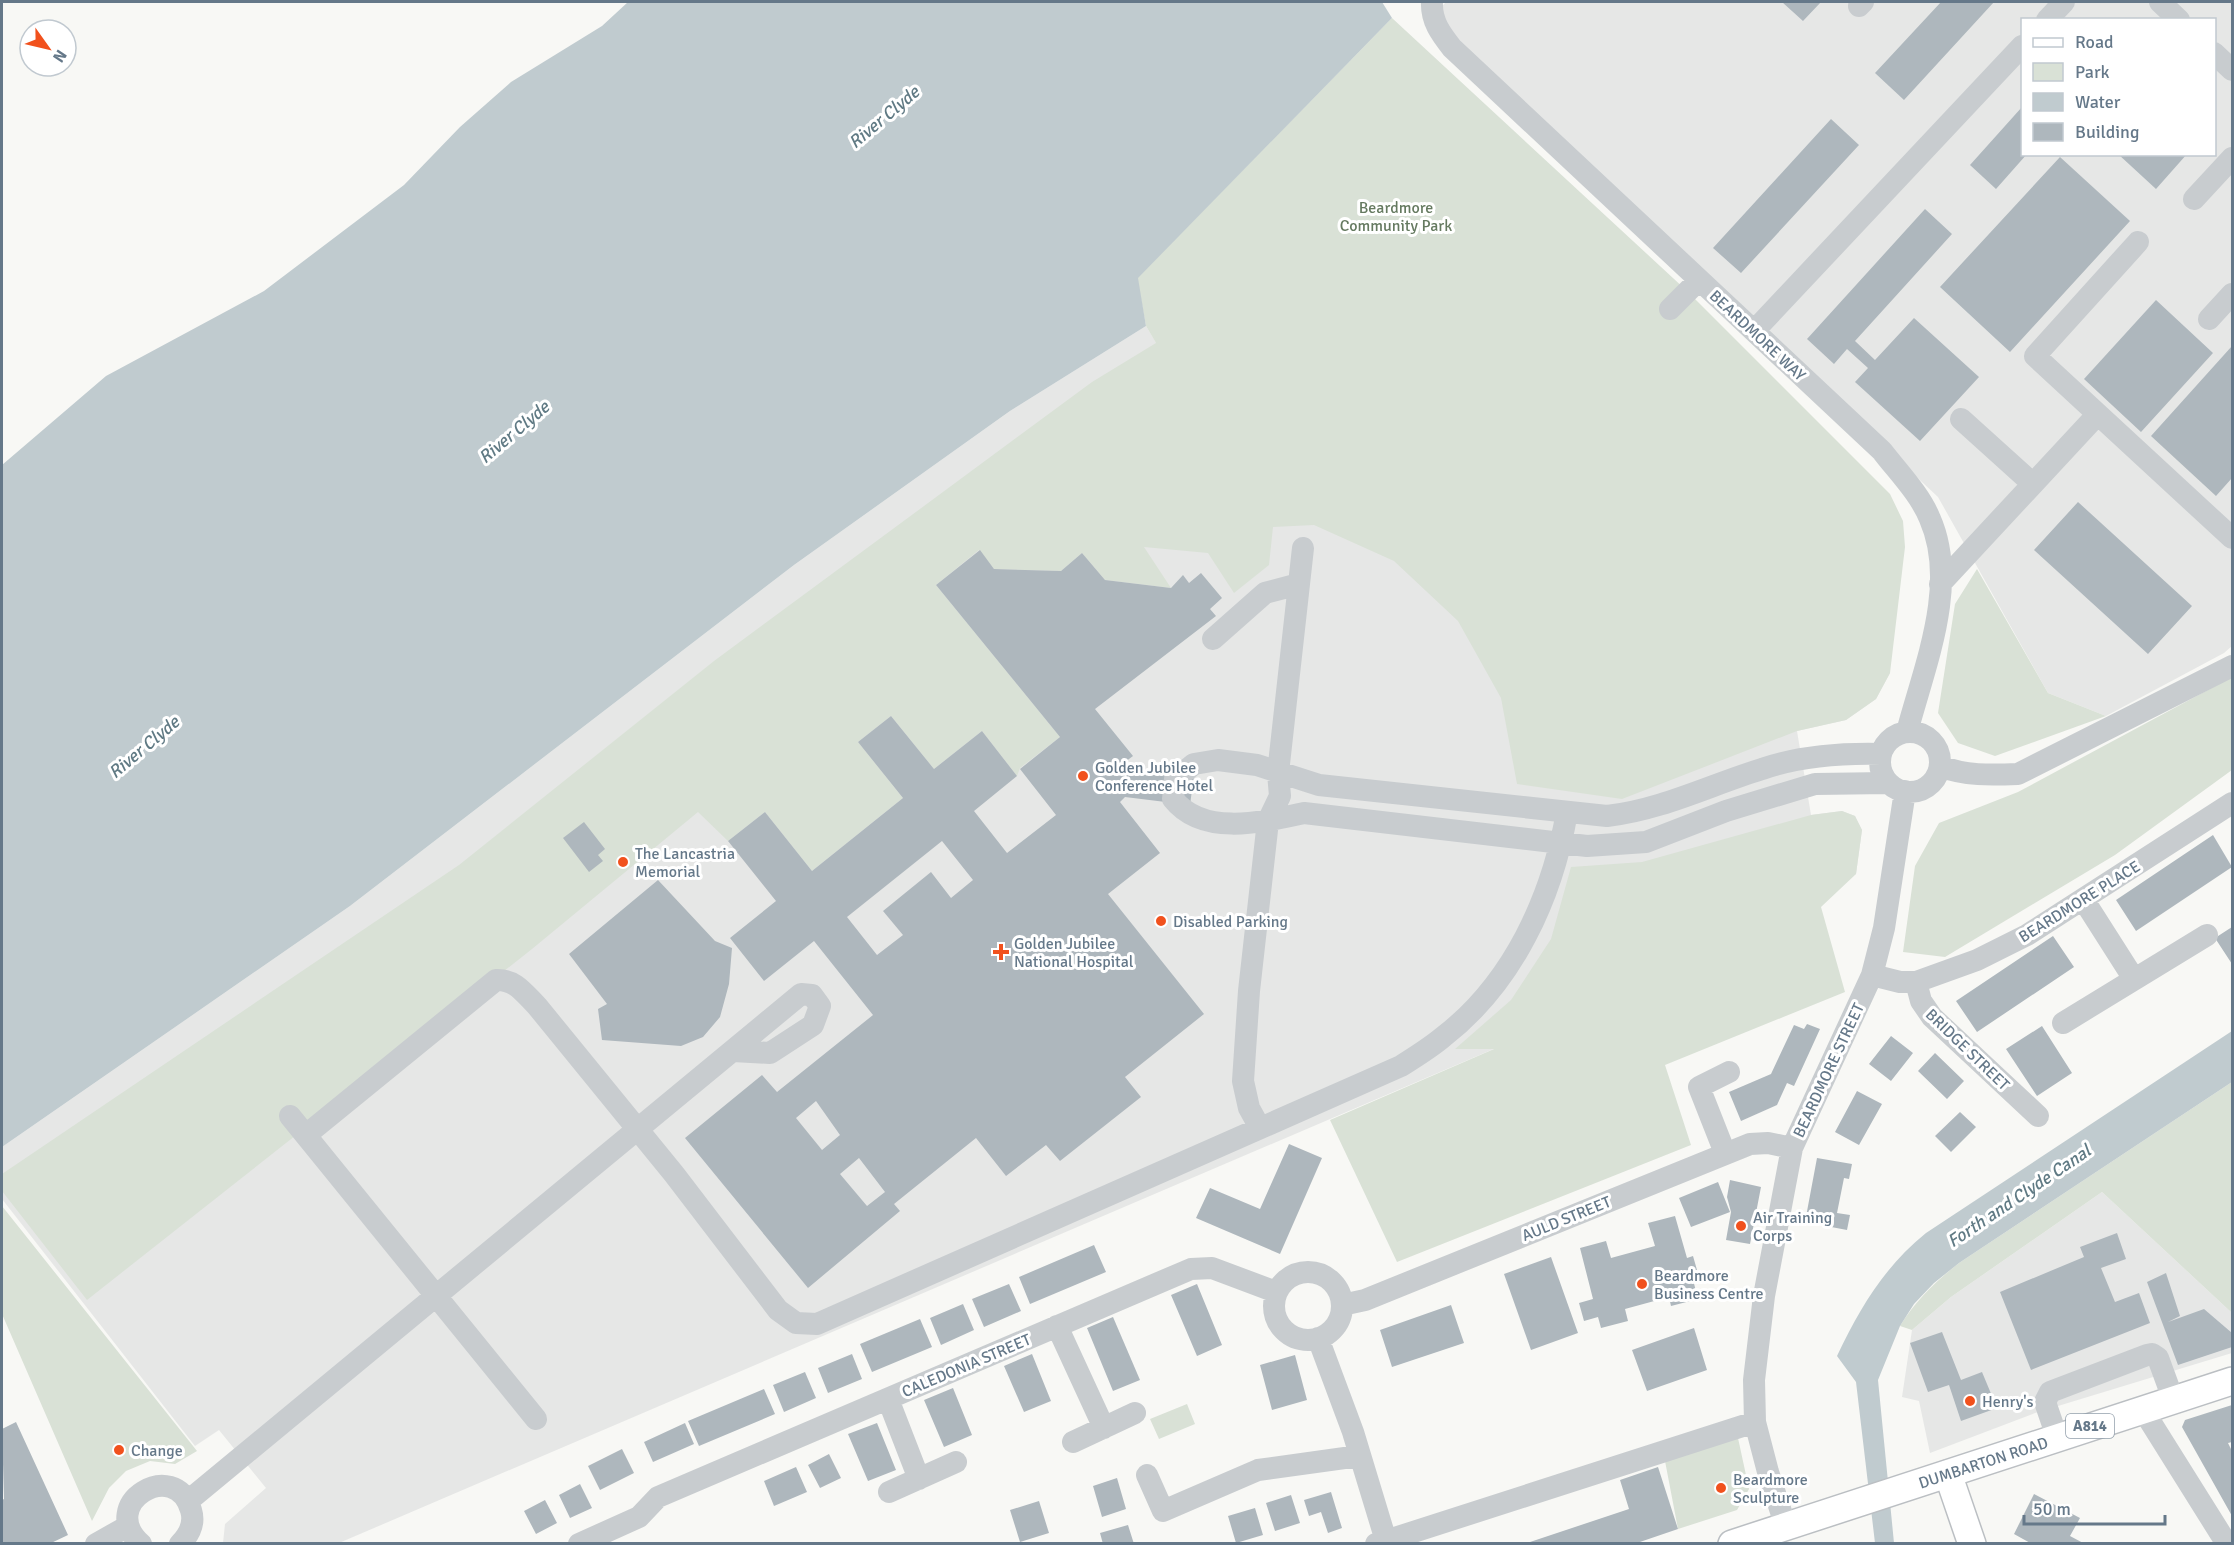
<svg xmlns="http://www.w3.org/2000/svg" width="2234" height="1545" font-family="Signika,sans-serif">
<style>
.built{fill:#e6e7e6;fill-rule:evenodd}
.green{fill:#d9e1d6}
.water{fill:#c0cbcf}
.building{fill:#aeb7bd;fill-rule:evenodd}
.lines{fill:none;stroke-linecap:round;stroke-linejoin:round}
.major-casing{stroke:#bbbfc3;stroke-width:30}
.minor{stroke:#c8cccf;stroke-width:22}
.major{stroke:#fff;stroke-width:27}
.poi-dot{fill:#f1511d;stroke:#fff;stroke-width:2}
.labels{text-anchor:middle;stroke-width:6;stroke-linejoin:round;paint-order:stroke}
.shield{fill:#fff;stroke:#93a0ac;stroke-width:1.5}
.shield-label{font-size:15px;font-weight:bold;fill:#657889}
.park-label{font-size:16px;fill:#657a60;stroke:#fff}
.street-label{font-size:16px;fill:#657889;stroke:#fff}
.poi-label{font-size:16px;fill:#657889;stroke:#fff;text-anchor:start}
.water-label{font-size:18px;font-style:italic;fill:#607a84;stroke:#fff}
</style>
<rect width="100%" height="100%" fill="#f8f8f5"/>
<path class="built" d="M1446 2H2232V646L2224 653 2106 716 2048 693 1938 497 1429 20ZM2022 20H2214V154H2022Z
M1146 326 1167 361 1890 673 1876 699 1846 720 1797 731 1811 815 1842 811 1855 816 1862 830 1856 874 1496 1048 339 1543H223L225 1524 266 1488 219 1430 195 1446 2 1199V1147L350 906 794 565 1010 411Z
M2102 1192 2232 1313V1353L2035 1413 1930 1453 1919 1401 1902 1397 1912 1330 1951 1297Z"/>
<path class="green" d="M1392 18 1687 291 1890 494 1903 521 1905 547 1890 673 1876 699 1846 720 1797 731 1622 799 1517 784 1501 698 1458 621 1394 561 1314 525 1273 527 1269 565 1234 593 1208 553 1144 547 1171 588 1105 580 1082 553 1061 571 994 569 979 550 936 585 1060 737 1020 768 1017 776 982 731 934 769 891 716 858 742 903 798 812 871 765 812 728 841 698 812 532 949 87 1300 2 1191V1174L459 865 714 661 1092 382 1156 343 1146 326 1137 278Z
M1977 569 2048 693 2106 716 1995 756 1958 743 1938 713 1955 604Z
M2232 677V770L2115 855 1945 957 1903 952 1915 866 1939 823 2018 792Z
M1842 811 1855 816 1862 830 1856 874 1821 907 1845 992 1665 1065 1691 1145 1397 1262 1330 1120 1494 1049H1455L1511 1000 1551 939 1571 867 1642 862 1811 815Z
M2232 1082V1313L2102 1192 1951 1297 1912 1330 1900 1326C1916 1300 1935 1282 1959 1263Z
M2 1206 197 1451 175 1464 150 1461 126 1471 109 1488 92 1521 2 1314Z
M1187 1404 1195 1424 1159 1439 1150 1419Z
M1738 1438 1749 1489 1737 1510 1678 1529 1665 1461Z"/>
<path class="water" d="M628 2H1382L1392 18 1138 278 1146 326 1010 411 794 565 350 906 2 1147V465L106 376 264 291 404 185 460 127 511 82 602 26Z
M2232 1031V1082L1959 1263 1934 1283 1914 1304 1900 1326 1878 1380 1894 1543H1875L1856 1382 1837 1356C1860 1308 1884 1267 1926 1233Z"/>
<path class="building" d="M1782 2H1821L1803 21Z
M1941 2H1994L1904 100 1875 73Z
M2022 107V154H2027L1996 189 1970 165Z
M1831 119 1859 145 1741 273 1713 248Z
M2118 154H2187L2156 189Z
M2060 157 2130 221 2010 352 1940 287Z
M1925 209 1952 234 1855 341 1875 360 1914 318 1979 377 1920 441 1855 382 1868 368 1847 349 1834 364 1807 339Z
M2156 300 2213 353 2141 432 2084 379Z
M2232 346V478L2216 496 2151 436Z
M2078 502 2192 606 2148 654 2034 550Z
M980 550 994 569 1061 571 1082 553 1105 580 1171 588 1183 575 1189 583 1201 573 1222 598 1210 609 1216 616 1095 709 1133 756 1125 762 1129 767 1194 775 1190 805 1125 797 1120 802 1160 853 1108 894 1204 1014 1125 1077 1141 1097 1060 1161 1046 1145 1006 1176 976 1138 894 1204 900 1211 808 1288 685 1138 762 1075 777 1092 873 1015 814 941 764 981 730 938 776 901 728 841 765 812 812 871 903 798 858 742 891 716 934 769 982 731 1017 776 974 811 1007 853 1056 815 1020 769 1060 737 936 585ZM942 841 973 880 951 898 931 872 883 911 903 935 877 955 847 917ZM816 1101 840 1135 822 1150 796 1118ZM859 1158 885 1192 867 1206 840 1174Z
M584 822 605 849 598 855 603 861 589 872 563 838Z
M2213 835 2232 867 2136 931 2116 900Z
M658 880 715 941 732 948 729 984 720 1017 703 1037 681 1046 602 1040 598 1009 607 1004 569 954Z
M2232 927V964L2215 938Z
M2053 936 2074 967 1977 1032 1956 1001Z
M1807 1024 1820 1029 1794 1086 1787 1083 1777 1105 1741 1121 1729 1092 1771 1074 1794 1025 1804 1029Z
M2042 1026 2072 1073 2037 1096 2006 1049Z
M1891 1036 1913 1053 1891 1081 1869 1064Z
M1935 1053 1964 1081 1947 1099 1918 1071Z
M1857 1091 1882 1104 1859 1145 1835 1132Z
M1960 1112 1976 1127 1951 1152 1935 1136Z
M1289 1144 1322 1158 1280 1254 1196 1218 1210 1188 1260 1209Z
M1817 1158 1852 1164 1849 1179 1844 1178 1837 1213 1850 1215 1847 1230 1805 1222Z
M1730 1180 1761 1187 1750 1244 1726 1240 1731 1212 1727 1197Z
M1718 1182 1730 1212 1691 1227 1679 1198Z
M1675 1216 1687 1258 1693 1256 1697 1270 1691 1272 1698 1299 1671 1306 1669 1297 1625 1309 1628 1321 1601 1328 1598 1317 1584 1321 1579 1303 1593 1299 1580 1248 1606 1241 1611 1258 1655 1246 1648 1223Z
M2117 1233 2126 1259 2101 1268 2115 1302 2139 1293 2150 1323 2031 1370 2000 1292 2084 1257 2080 1247Z
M1094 1245 1106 1272 1030 1304 1019 1277Z
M1551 1257 1578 1333 1531 1350 1504 1274Z
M2166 1273 2180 1316 2168 1322 2204 1309 2232 1333V1347L2178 1365 2147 1282Z
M1009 1284 1021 1311 984 1327 972 1299Z
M1197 1284 1222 1345 1197 1356 1171 1295Z
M963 1304 974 1330 941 1345 930 1318Z
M1451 1305 1464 1343 1392 1367 1380 1330Z
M1113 1317 1140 1380 1113 1391 1087 1328Z
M920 1319 932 1347 872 1372 860 1344Z
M1694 1328 1707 1370 1647 1391 1632 1350Z
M1942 1332 1961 1380 1982 1372 1997 1408 1961 1421 1949 1385 1928 1392 1910 1343Z
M852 1354 862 1379 828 1393 818 1368Z
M1032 1354 1051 1401 1024 1412 1004 1366Z
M1295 1355 1307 1400 1272 1410 1260 1365Z
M805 1372 816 1398 784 1412 773 1385Z
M953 1388 972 1435 944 1447 924 1400Z
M764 1389 775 1414 699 1446 688 1421Z
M2232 1405V1442L2228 1443 2232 1451V1516L2182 1427 2185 1420Z
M16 1422 68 1535 49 1544H2V1500L4 1499 2 1429Z
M685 1423 694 1444 653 1462 644 1442Z
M877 1423 896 1470 868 1481 848 1434Z
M622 1449 634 1473 600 1490 588 1466Z
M829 1454 841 1478 820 1488 808 1465Z
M796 1467 807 1492 774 1506 764 1481Z
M1658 1467 1678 1529 1634 1544H1524L1629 1509 1620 1480Z
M1117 1478 1126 1509 1102 1517 1093 1486Z
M580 1484 592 1508 570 1518 559 1495Z
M1331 1492 1342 1528 1328 1533 1321 1512 1309 1516 1304 1500Z
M2034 1494 2080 1518 2070 1536 2085 1544H2032L2014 1534Z
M1291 1495 1300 1523 1275 1531 1266 1503Z
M545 1500 557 1523 536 1534 524 1511Z
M1039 1501 1049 1533 1020 1542 1010 1510Z
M1255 1508 1263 1535 1236 1543 1228 1516Z
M1128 1525 1134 1544H1103L1100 1533Z"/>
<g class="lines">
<g class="major-casing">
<g id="major">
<path d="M1948 1474 1972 1544"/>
<path id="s1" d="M1732 1544 2232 1381"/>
</g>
</g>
<path class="minor" d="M1432 2C1431 21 1441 34 1452 48L1882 451C1898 472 1920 494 1930 519 1959 585 1924 667 1907 732
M2160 2 2179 20
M1859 6 1863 2
M2047 20 2064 2
M2214 53 2232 70
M2194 199 2232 158
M2138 242 2035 356 2232 538
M1670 309 1699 280
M2209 319 2232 294
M1754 331 2022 46
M1961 419 2033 484
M1940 584 2097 415
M1213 639 1265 593 1299 584
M1880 762a30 30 0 1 1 60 0a30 30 0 1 1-60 0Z
M1881 754C1840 753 1800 756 1762 769 1710 785 1661 810 1607 816L1319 785 1257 765 1218 760 1194 764 1175 779 1173 799C1203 837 1263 822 1304 813L1587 846 1646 842 1726 811 1815 784 1888 783
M1940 766C1965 776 1991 775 2018 774L2232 666
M2083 899 2134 979
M1872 975 1900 982H1916L1921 1001 1932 1017 2038 1116
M1916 982 1977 960 2027 935 2232 803
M2063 1023 2207 935
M290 1116 536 1419
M1260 1128 1249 1108 1243 1081 1249 991 1268 821 1280 796 1278 773 1303 548
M306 1135 496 980C515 979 524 993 537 1006L674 1174 778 1310 796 1323 817 1324 1401 1066C1415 1057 1430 1048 1443 1037 1513 983 1552 898 1567 812
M1725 1153 1699 1087 1729 1072
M1274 1306a34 34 0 1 1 68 0a34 34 0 1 1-68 0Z
M1342 1305 1365 1300 1750 1144 1768 1143 1792 1148
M1057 1326 1104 1428
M1318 1338 1353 1432 1387 1544
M888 1399 919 1479
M2143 1410 2227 1544
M2057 1437 2045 1402 2050 1392 2147 1355 2152 1354 2158 1358 2173 1399
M1073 1442 1135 1413
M1147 1475 1163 1511 1258 1470 1359 1456
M889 1492 956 1462
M188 1501 801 994 812 995 820 1006 813 1025 770 1053 733 1051
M1786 1527 1768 1472 1755 1422 1754 1380 1764 1296 1792 1148 1872 975 1884 928 1905 791
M96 1544 128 1526
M141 1544C96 1504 175 1456 191 1510 195 1523 190 1534 180 1544
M579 1544 639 1517 658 1497 1191 1269 1212 1268 1276 1292
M1376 1544 1755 1422"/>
<use href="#major" class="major"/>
</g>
<g class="poi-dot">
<circle cx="1083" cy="776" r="6"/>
<circle cx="623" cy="862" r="6"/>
<circle cx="1161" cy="921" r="6"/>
<path d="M998 943h6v6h6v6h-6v6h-6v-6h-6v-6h6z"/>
<circle cx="1741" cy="1226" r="6"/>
<circle cx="1642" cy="1284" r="6"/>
<circle cx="1970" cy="1401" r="6"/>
<circle cx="119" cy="1450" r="6"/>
<circle cx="1721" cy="1488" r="6"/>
</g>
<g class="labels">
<rect class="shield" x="2066" y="1414" width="48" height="24" rx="4.5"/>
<g class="shield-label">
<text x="2090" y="1431">A814</text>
</g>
<g class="park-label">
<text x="1396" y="213">Beardmore<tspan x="1396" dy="18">Community Park</tspan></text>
</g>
<g class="street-label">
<text transform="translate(1758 335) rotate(43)" y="6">BEARDMORE WAY</text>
<text transform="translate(2079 901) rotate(-32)" y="6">BEARDMORE PLACE</text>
<text transform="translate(1968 1049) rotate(44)" y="6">BRIDGE STREET</text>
<text transform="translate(1828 1070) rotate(-65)" y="6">BEARDMORE STREET</text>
<text transform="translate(1566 1218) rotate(-22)" y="6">AULD STREET</text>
<text transform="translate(966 1365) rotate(-23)" y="6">CALEDONIA STREET</text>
<text dy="6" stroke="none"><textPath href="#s1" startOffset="264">DUMBARTON ROAD</textPath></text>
</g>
<g class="poi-label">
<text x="1095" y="773">Golden Jubilee<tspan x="1095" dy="18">Conference Hotel</tspan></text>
<text x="635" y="859">The Lancastria<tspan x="635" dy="18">Memorial</tspan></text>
<text x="1173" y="927">Disabled Parking</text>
<text x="1014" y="949">Golden Jubilee<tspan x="1014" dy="18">National Hospital</tspan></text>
<text x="1753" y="1223">Air Training<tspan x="1753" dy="18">Corps</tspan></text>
<text x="1654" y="1281">Beardmore<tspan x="1654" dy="18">Business Centre</tspan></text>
<text x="1982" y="1407">Henry's</text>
<text x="131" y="1456">Change</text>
<text x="1733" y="1485">Beardmore<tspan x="1733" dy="18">Sculpture</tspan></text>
</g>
<g class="water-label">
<text transform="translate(884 117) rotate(-40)" y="6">River Clyde</text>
<text transform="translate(514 432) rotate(-40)" y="6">River Clyde</text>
<text transform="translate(144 747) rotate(-40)" y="6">River Clyde</text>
<text transform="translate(2019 1196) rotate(-34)" y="6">Forth and Clyde Canal</text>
</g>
</g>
<rect width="2234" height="1545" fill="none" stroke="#657889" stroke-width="6"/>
<rect x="2021" y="18" width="195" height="138" fill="#ffffff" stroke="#c1c9d0" stroke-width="1.5"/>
<rect x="2033" y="38" width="30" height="9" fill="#ffffff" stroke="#c1c9d0" stroke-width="1.5"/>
<text x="2075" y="48" font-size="18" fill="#657889">Road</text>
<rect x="2033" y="63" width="30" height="18" fill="#d9e1d6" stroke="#c1c9d0" stroke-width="1.5"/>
<text x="2075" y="78" font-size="18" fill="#657889">Park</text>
<rect x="2033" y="93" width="30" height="18" fill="#c0cbcf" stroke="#c1c9d0" stroke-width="1.5"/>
<text x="2075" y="108" font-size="18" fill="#657889">Water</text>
<rect x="2033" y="123" width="30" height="18" fill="#aeb7bd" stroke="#c1c9d0" stroke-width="1.5"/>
<text x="2075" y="138" font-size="18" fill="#657889">Building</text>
<g transform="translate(48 48) rotate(124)"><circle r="28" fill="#ffffff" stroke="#c1c9d0" stroke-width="1.5"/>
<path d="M0-4.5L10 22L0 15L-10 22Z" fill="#f1511d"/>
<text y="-9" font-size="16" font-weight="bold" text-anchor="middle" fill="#657889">N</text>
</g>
<path d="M2024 1515v9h141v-9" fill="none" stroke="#657889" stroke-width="3"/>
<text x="2033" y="1515" font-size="18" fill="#657889" stroke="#ffffff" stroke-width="4.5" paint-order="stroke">50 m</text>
</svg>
